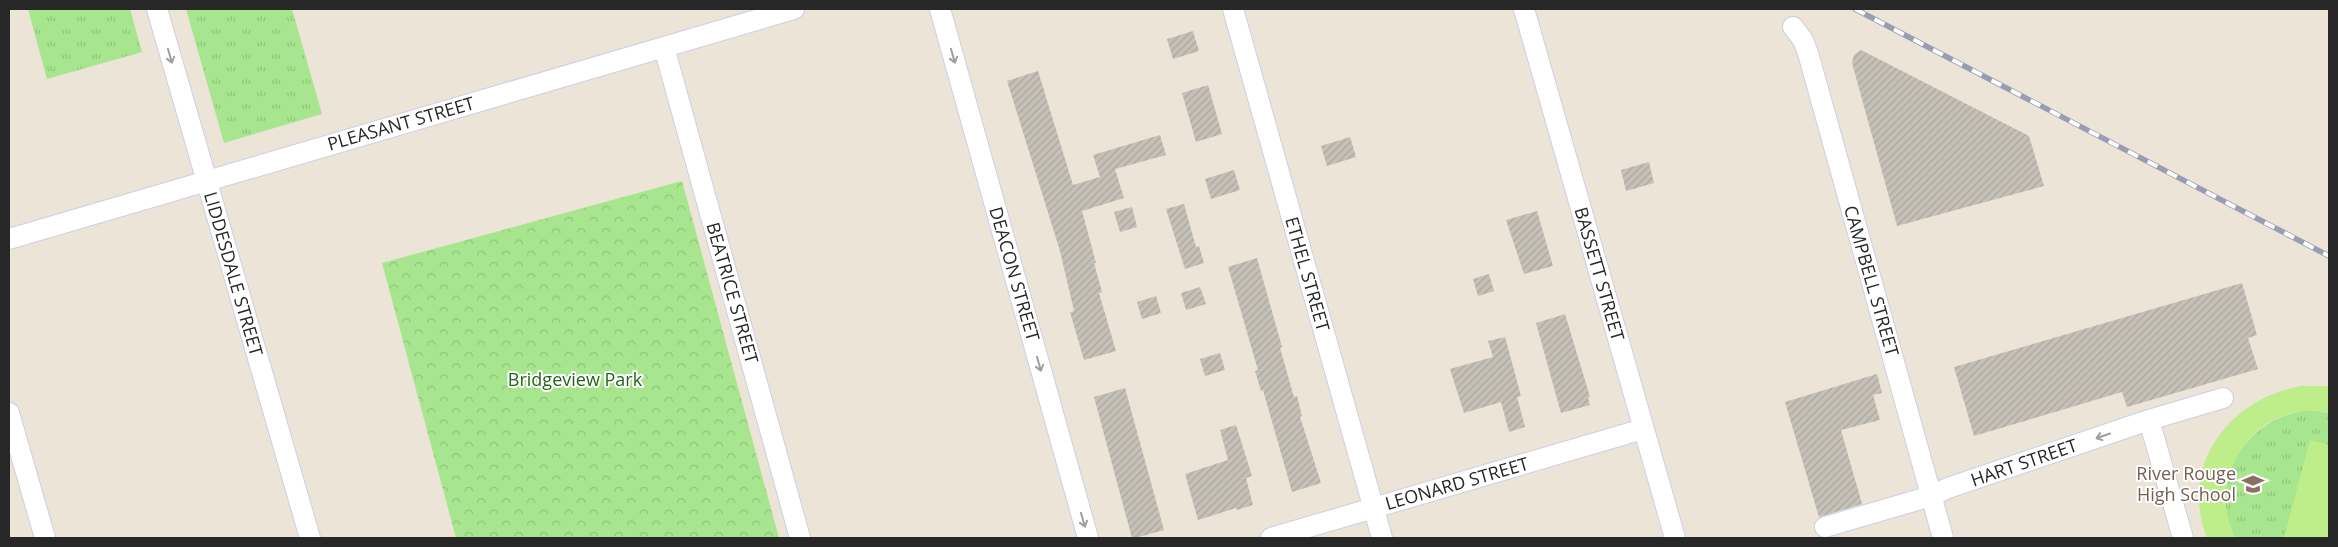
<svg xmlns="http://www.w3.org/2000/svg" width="2338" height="547" font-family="'Open Sans',sans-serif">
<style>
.grass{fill:url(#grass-tufts)}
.forest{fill:url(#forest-crowns)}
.pitch{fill:#bdee8a}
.building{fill:url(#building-hatch)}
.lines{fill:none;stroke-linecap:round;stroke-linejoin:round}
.minor-casing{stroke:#cccfe2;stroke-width:22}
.minor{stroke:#fff;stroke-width:20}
.rail-casing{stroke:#9a9cb3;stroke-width:5.5}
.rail{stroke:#fff;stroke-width:4;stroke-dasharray:11;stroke-linecap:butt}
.oneway{stroke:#9e9e9e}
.labels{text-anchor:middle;stroke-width:4;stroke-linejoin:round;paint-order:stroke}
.street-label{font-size:18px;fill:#272727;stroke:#fff}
.park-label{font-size:18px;fill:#206615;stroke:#fff}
.education-label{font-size:18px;fill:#785e54;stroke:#fff;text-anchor:end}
</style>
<defs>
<pattern id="grass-tufts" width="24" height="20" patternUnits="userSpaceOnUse" patternTransform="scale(1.25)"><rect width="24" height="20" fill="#a7e68f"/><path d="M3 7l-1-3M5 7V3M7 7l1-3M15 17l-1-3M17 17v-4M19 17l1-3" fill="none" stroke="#90c57b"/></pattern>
<pattern id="forest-crowns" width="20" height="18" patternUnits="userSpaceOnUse" patternTransform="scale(1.25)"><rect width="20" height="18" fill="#a7e68f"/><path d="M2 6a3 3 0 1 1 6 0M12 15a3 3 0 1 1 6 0" fill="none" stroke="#90c57b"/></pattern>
<pattern id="building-hatch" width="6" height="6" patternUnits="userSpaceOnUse" patternTransform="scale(1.25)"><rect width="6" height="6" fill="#c6c1b7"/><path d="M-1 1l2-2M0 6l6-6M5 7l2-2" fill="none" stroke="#aaa69d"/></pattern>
</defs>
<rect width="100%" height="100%" fill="#ebe4d7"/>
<path class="grass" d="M28 9H130L142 52 47 79Z
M186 9H292L322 114 224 143Z
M2311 410 2329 413V538H2235C2205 480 2249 414 2311 410Z"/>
<path class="forest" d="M682 181 779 538H456L382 263Z"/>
<path class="pitch" d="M2302 386H2329V413C2259 396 2203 476 2235 538H2207C2178 465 2230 398 2302 386Z
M2310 440 2329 445V538H2284Z"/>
<path class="building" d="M1193 31 1199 51 1173 59 1167 39Z
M1861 50 2029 136 2044 186 1897 226 1852 63 1854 55Z
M1038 71 1073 185 1100 177 1093 155 1160 135 1166 155 1115 169 1124 198 1082 211 1096 263H1094L1102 292 1099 293 1116 351 1084 360 1070 312 1074 311 1060 251 1007 81Z
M1208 85 1222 134 1196 142 1182 93Z
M1350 137 1356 157 1327 166 1321 146Z
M1649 162 1654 183 1626 191 1621 170Z
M1234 170 1240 190 1211 199 1205 179Z
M1184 204 1196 247 1199 246 1204 263 1185 269 1166 209Z
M1132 207 1137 227 1120 232 1114 212Z
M1537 211 1553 266 1524 274 1506 220Z
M1257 258 1282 347 1280 348 1294 397 1297 396 1302 416 1300 417 1321 483 1292 492 1263 390 1261 391 1255 371 1258 370 1228 267Z
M1489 274 1494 291 1478 296 1473 279Z
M2242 283 2257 335 2248 338 2258 369 2127 407 2122 392 1974 436 1954 367Z
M1200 287 1206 304 1186 310 1181 293Z
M1156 296 1161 313 1142 319 1137 302Z
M1565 314 1590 397H1588L1590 405 1561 413 1536 323Z
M1505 337 1521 396 1517 397 1525 427 1509 432 1501 402 1464 413 1450 369 1493 357 1488 341Z
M1220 353 1225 370 1205 376 1200 359Z
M1877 374 1882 393 1873 395 1880 420 1841 430 1862 504 1819 517 1785 402Z
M1125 388 1164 530 1135 538H1132L1094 397Z
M1236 425 1252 476 1246 478 1253 505 1237 510 1236 508 1198 520 1185 474 1228 460 1220 430Z"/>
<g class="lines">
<g class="minor-casing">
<path id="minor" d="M157 9 310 538
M940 9 1088 538
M1233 9 1382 538
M1524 9 1675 538
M1793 27 1803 40 1808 53 1943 538
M664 47 800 538
M9 239 794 9
M9 413 45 538
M2149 420 2183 538
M1825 527 1931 496 1948 488 2149 420 2223 398
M1271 538 1643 429"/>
</g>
<use href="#minor" class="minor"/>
<g class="rail-casing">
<path id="rail" d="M1855 9 2329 256"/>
</g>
<use href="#rail" class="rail"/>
</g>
<defs><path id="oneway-shaft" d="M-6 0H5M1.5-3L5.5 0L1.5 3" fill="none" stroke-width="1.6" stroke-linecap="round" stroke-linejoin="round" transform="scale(1.25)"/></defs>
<g class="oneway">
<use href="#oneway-shaft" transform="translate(170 56) rotate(74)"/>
<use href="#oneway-shaft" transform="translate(953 56) rotate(74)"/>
<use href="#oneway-shaft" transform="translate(1039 364) rotate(74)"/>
<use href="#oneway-shaft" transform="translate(2103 436) rotate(161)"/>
<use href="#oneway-shaft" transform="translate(1083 520) rotate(74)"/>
</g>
<defs>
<g id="school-bare" transform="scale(1.725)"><path d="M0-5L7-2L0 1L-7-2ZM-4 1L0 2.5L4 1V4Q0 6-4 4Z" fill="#8d6e63" stroke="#fff" stroke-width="2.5" paint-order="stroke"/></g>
</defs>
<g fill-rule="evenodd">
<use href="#school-bare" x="2253" y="484"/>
</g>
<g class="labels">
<g class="street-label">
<text transform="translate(401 124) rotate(-16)" y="6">PLEASANT STREET</text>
<text transform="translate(233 274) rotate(74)" y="6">LIDDESDALE STREET</text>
<text transform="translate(1014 274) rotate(74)" y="6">DEACON STREET</text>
<text transform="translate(1307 274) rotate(74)" y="6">ETHEL STREET</text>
<text transform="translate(1599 274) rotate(74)" y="6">BASSETT STREET</text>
<text transform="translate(1871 281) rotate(74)" y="6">CAMPBELL STREET</text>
<text transform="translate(732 293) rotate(74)" y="6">BEATRICE STREET</text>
<text transform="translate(2024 463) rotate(-19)" y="6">HART STREET</text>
<text transform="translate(1457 484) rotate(-16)" y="6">LEONARD STREET</text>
</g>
<g class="park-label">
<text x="575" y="386">Bridgeview Park</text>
</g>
<g class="education-label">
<text x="2236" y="480">River Rouge<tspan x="2236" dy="21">High School</tspan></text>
</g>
</g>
<rect width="2338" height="547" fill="none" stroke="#272727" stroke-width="20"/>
</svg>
